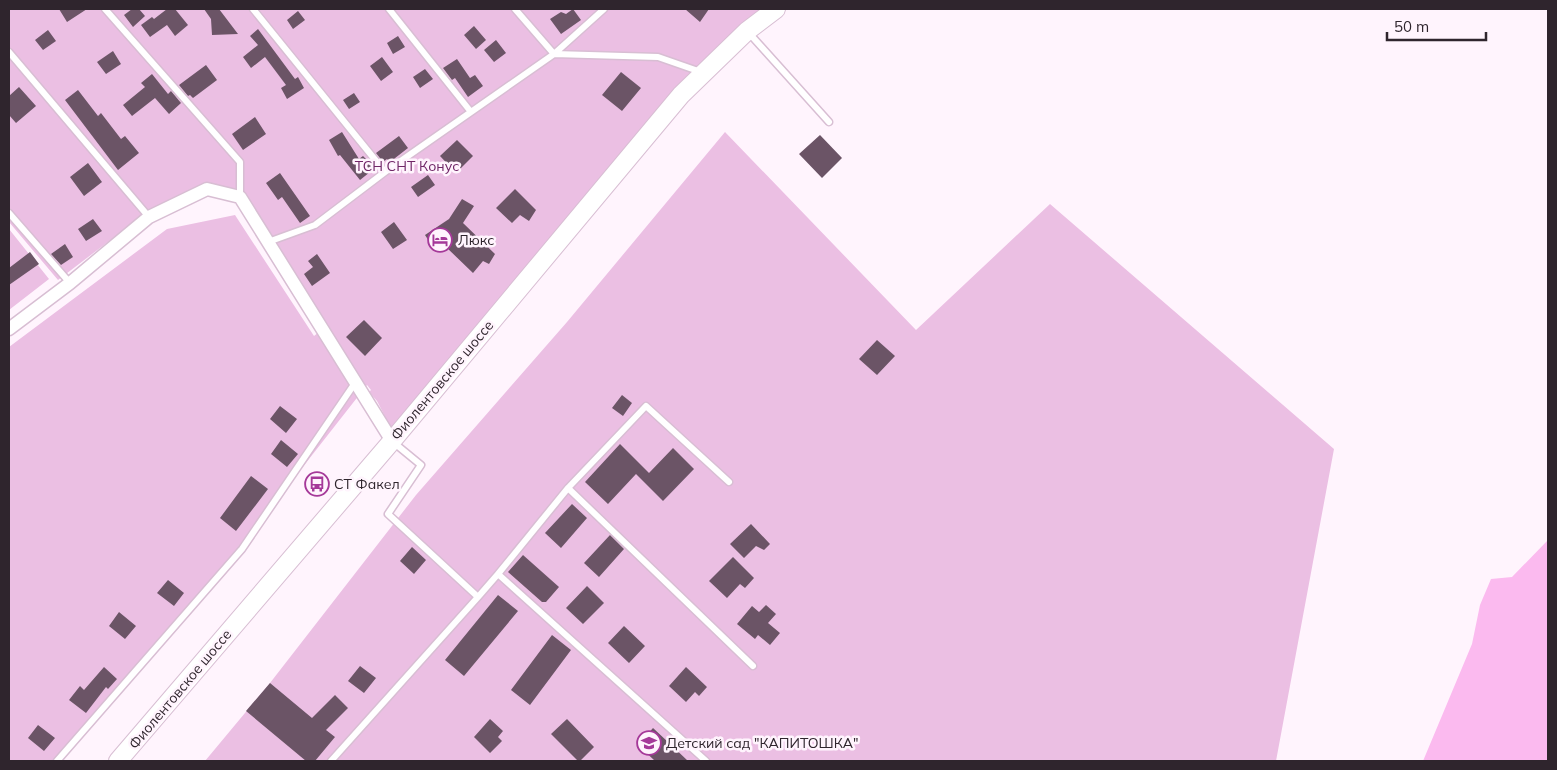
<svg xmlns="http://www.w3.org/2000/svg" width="1557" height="770" font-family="Mulish,sans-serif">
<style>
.green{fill:#ebbfe3}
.water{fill:#fbbaef}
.building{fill:#6b5466}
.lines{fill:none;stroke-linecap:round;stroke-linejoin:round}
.service-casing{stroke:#d8bed3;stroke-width:9}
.minor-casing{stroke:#d8bed3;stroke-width:15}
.secondary-casing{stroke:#d8bed3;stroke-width:20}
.service{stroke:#fff;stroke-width:6}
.minor{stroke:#fff;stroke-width:12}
.secondary{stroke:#fff;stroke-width:18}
.labels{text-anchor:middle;stroke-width:5;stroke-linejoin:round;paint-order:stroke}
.park-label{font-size:14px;fill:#702667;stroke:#fff4fd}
.poi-label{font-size:14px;fill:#2f252d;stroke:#fff4fd;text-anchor:start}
.street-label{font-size:14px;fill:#2f252d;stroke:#fff4fd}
</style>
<rect width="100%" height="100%" fill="#fff4fd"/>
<path class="green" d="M9 9H765L392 430 377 401 369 392 371 390 367 385 240 547 53 761H9V347L167 229 235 215 314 336 319 332 244 196 205 184 142 216 58 280 9 222Z
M725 132 916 330 1050 204 1334 449 1276 761H205L270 683 416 495 567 322Z
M9 229 49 279 9 310Z"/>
<path class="water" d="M1548 540V761H1423L1472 644 1480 605 1491 579 1512 577Z"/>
<path class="building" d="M59 9H87L67 22Z
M132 9H139L145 16 133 27 124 15Z
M167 9H175L188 25 175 36 167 25 150 37 141 25 152 17 154 19Z
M204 9H219L238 34 212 35 211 19Z
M573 9 581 20 561 34 550 19 561 12 566 14Z
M685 9H709L700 22Z
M298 11 305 20 293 29 287 20Z
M474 26 486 40 476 49 464 35Z
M258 29 295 79 298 77 304 88 287 99 281 88 286 85 265 57 251 68 243 57 258 45 250 36Z
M48 30 56 41 43 50 35 40Z
M398 36 405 47 393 54 387 43Z
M496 40 506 53 494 62 484 50Z
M113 51 121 64 106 74 97 62Z
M382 57 393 72 381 81 370 66Z
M457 59 470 78 475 75 483 86 468 97 455 78 452 80 443 68Z
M206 65 217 80 193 98 190 95 188 96 179 85Z
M425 69 433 79 420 88 413 77Z
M621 72 641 88 622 111 602 95Z
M152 74 168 94 171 91 181 103 169 114 155 98 132 116 123 105 145 87 141 83Z
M19 87 36 106 16 123 9 115V96Z
M78 90 98 116 101 113 121 139 125 136 139 153 118 170 65 100Z
M354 93 360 102 349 109 343 100Z
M255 117 266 134 243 150 232 134Z
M342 132 359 159 363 156 375 168 360 180 340 155 338 156 329 140Z
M820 135 842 158 822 178 799 154Z
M399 136 408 148 390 162 387 159 383 162 376 153Z
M457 140 473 156 456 173 440 156Z
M88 163 102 182 84 196 70 177Z
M280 173 310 216 300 223 282 197 278 200 266 183Z
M428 175 435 185 418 197 411 187Z
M515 189 536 210 529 221 520 215 512 223 496 208Z
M462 199 474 206 463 223 495 254 489 264 483 261 473 273 445 246 436 252 425 235 449 219Z
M93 219 102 231 86 241 78 229Z
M394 222 407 240 393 249 381 232Z
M65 244 73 257 61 265 51 254Z
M30 252 39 264 9 285V268Z
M317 254 330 273 312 286 304 274 313 267 308 261Z
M364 320 382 338 365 356 346 337Z
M877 340 895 356 877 375 859 359Z
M622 395 632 403 623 416 612 408Z
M280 406 297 419 286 433 270 419Z
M281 440 298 454 287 467 271 454Z
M620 444 649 473 673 448 694 469 663 501 636 474 608 504 585 482Z
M251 476 268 489 236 531 220 518Z
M572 504 587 518 561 548 545 533Z
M751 524 770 544 764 550 756 546 744 558 730 544Z
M610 535 624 549 599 577 584 563Z
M412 547 426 560 414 574 400 561Z
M523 555 559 587 546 602H542L508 572Z
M733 557 754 578 745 588 740 584 727 598 709 581Z
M168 580 184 593 174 606 157 593Z
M587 586 604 603 583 624 566 608Z
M498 595 518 611 464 676 445 660Z
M766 605 776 614 768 623 780 633 770 645 758 635 755 639 737 624 752 606 759 612Z
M119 612 136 626 125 639 109 626Z
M624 626 645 646 629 663 608 643Z
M552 635 571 650 530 705 511 690Z
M360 666 376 678 364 693 348 681Z
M104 667 117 679 108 689 106 687 86 713 69 700 80 686 84 690Z
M686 667 707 687 699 696 695 692 686 702 669 686Z
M270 683 312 718 335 695 348 708 326 730 335 737 315 761H306L246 711Z
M490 719 503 731 498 737 502 741 490 753 474 737Z
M567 719 594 747 580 761H578L551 734Z
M38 725 55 738 44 751 28 738Z
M653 728 668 742 688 761H655L638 745Z"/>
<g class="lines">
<g class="service-casing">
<path id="service" d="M105 9 240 162V197
M253 9 385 172
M389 9 471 112
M515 9 554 54 604 9
M748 32 829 122
M9 52 149 217
M9 213 70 283
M268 242 315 225 385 172 554 54 658 57 701 72
M393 442 421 465 388 514 478 597 498 574 706 761
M568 488 646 406 729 482
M498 574 568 488 753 666
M57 761 242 549 355 383
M331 761 478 597"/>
</g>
<g class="minor-casing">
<path id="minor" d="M9 329 70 283 149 217 207 189 240 197 392 441"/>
</g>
<g class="secondary-casing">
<path id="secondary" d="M118 761 392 441 681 95 747 31 776 9"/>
</g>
<use href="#service" class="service"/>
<use href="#minor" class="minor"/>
<use href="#secondary" class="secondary"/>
</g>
<defs>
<g id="hotel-ring" transform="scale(1.25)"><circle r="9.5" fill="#fff4fd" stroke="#a53999" stroke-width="1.5"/><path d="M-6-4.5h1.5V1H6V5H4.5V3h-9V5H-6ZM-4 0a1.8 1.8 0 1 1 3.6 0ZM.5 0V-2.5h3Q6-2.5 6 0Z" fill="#a53999"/></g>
<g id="bus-ring" transform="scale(1.25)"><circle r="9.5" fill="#fff4fd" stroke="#a53999" stroke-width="1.5"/><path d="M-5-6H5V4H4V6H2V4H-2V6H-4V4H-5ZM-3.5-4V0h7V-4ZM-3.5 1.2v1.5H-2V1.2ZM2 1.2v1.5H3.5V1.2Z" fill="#a53999"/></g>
<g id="school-ring" transform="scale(1.25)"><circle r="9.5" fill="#fff4fd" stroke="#a53999" stroke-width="1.5"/><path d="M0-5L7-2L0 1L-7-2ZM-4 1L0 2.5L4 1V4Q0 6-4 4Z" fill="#a53999"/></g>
</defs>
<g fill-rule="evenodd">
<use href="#hotel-ring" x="440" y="240"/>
<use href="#bus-ring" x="317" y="484"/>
<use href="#school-ring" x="649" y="743"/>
</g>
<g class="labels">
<g class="park-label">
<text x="407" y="171">ТСН СНТ Конус</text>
</g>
<g class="poi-label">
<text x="458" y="245">Люкс</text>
<text x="334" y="489">СТ Факел</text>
<text x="666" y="748">Детский сад "КАПИТОШКА"</text>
</g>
<g class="street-label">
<text transform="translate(442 380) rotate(-50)" y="5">Фиолентовское шоссе</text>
<text transform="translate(180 689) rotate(-50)" y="5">Фиолентовское шоссе</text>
</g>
</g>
<rect width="1557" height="770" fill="none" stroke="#2f252d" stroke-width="20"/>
<path d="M1387 32v8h99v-8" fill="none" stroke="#2f252d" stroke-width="2.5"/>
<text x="1394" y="32" font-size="15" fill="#2f252d" stroke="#fff4fd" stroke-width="4" paint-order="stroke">50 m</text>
</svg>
